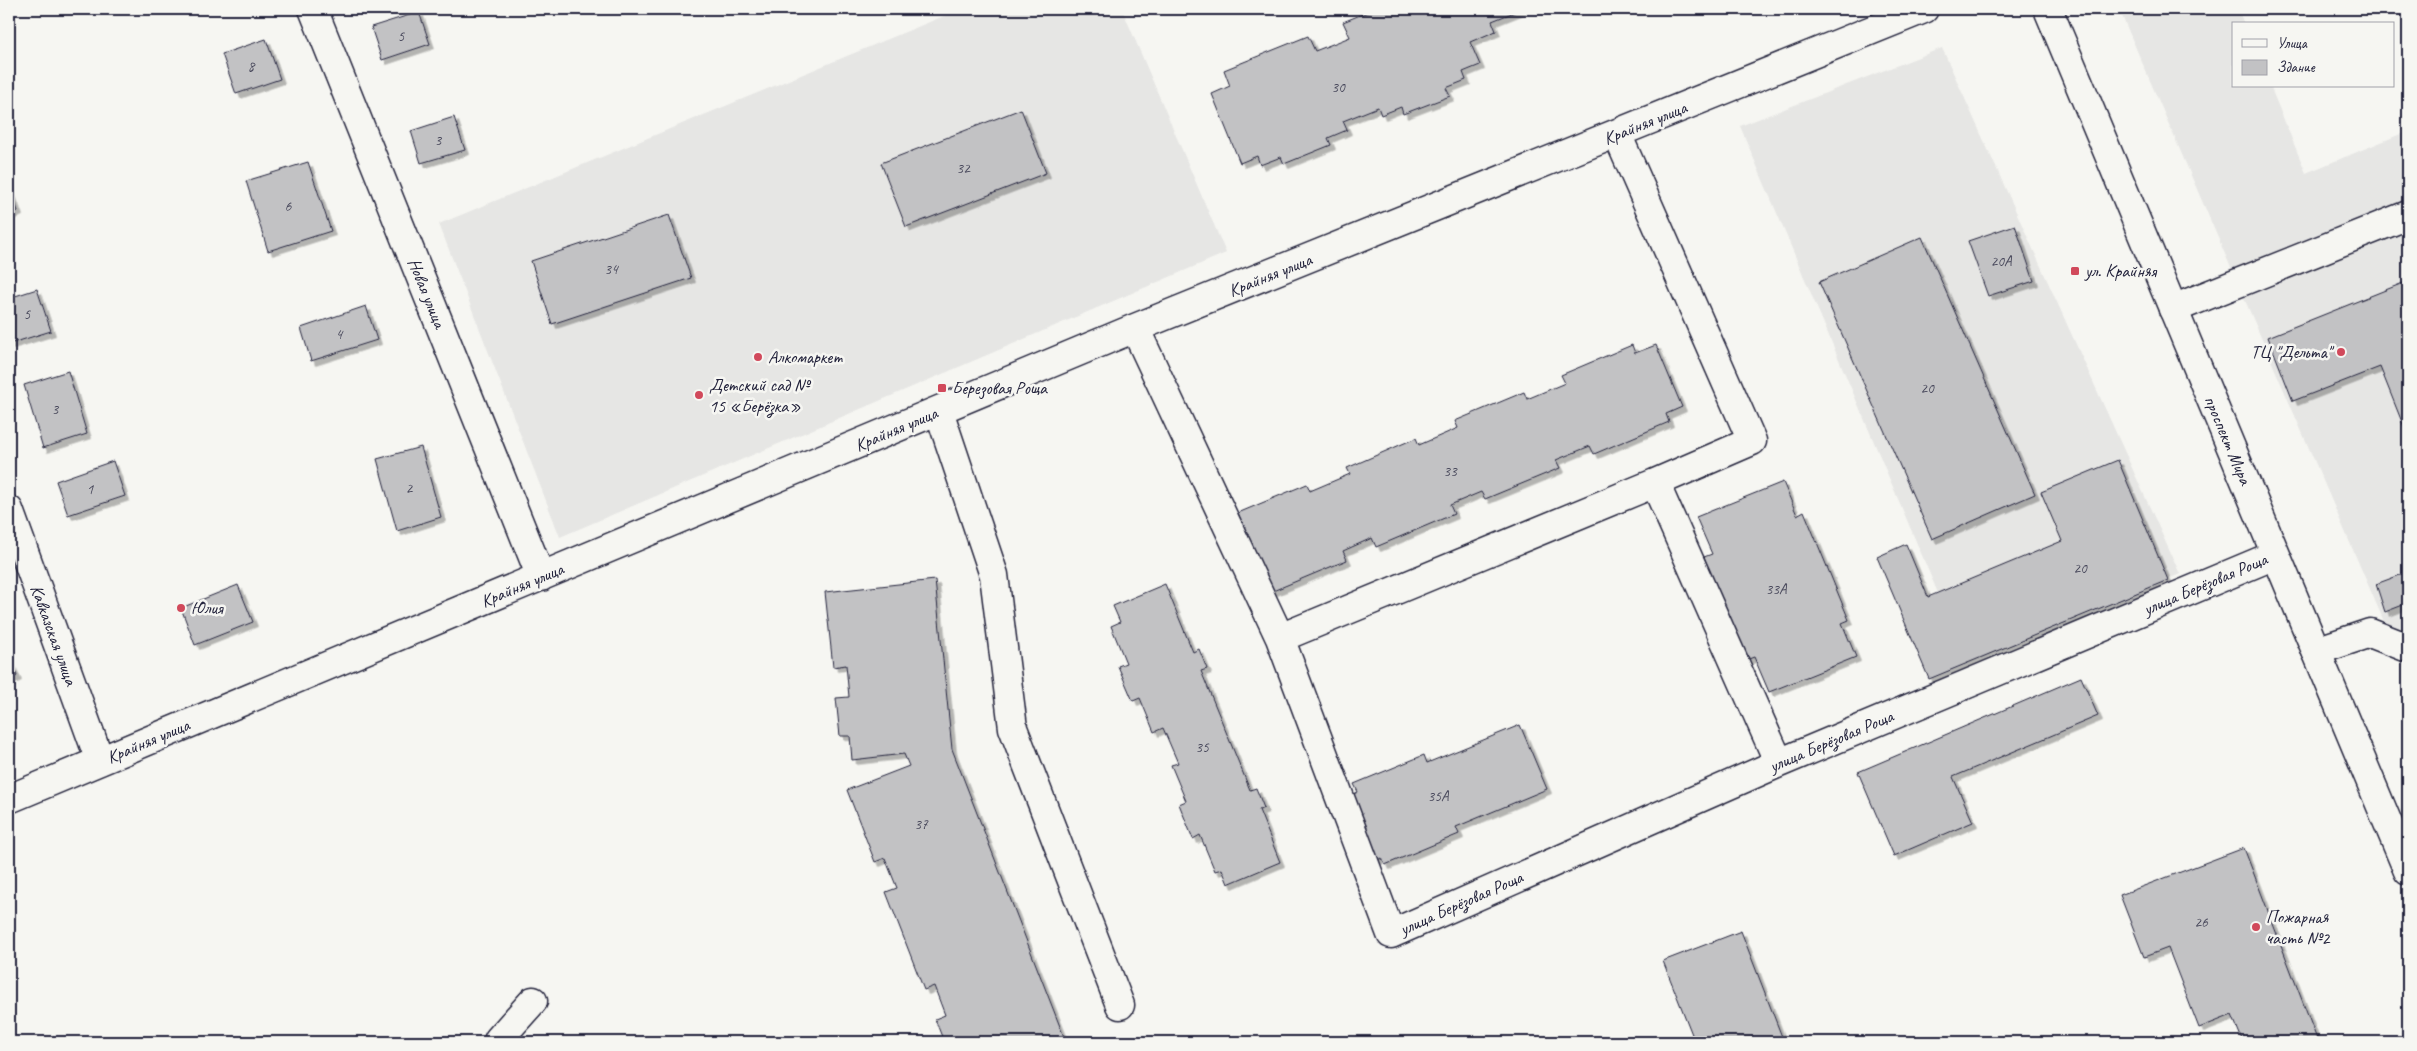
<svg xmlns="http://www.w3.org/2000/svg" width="2417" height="1051" font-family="Caveat,sans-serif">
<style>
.built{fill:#e6e6e4}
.building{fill:#c2c2c4;stroke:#22223b;filter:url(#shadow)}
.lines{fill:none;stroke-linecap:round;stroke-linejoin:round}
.minor-casing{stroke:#22223b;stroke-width:31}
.major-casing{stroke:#22223b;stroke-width:31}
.minor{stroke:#f6f6f2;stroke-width:28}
.major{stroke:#f6f6f2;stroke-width:28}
.poi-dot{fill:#d1495b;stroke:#f6f6f2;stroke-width:2}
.labels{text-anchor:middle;stroke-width:5;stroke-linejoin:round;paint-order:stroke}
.number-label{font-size:15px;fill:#4a4a5d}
.street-label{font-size:18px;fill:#22223b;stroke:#f6f6f2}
.poi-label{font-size:18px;fill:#22223b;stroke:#f6f6f2;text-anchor:start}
</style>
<defs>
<filter id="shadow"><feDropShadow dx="4.5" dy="4.5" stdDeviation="0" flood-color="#0004"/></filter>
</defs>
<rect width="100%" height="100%" fill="#f6f6f2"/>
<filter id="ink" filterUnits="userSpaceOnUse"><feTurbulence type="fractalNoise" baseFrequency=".02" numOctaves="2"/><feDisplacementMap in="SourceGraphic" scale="10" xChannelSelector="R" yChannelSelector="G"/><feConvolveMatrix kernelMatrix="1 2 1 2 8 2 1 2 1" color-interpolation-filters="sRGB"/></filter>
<g filter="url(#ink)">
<path class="built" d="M961 9H1122L1226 253 560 537 439 224Z
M2119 9H2238L2244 24H2233V86H2270L2306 173 2408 131V677Z
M1942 48 2180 574 1968 664 1740 126Z"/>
<path class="building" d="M1375 9H1522L1492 21 1496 31 1470 42 1480 65 1463 72 1466 80 1446 88 1450 96 1403 114 1401 107 1381 115 1378 107 1343 121 1347 130 1328 138 1331 145 1284 164 1281 157 1260 165 1257 156 1240 163 1212 94 1230 86 1224 70 1308 36 1315 51 1350 37 1343 22Z
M419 12 430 44 382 60 371 27Z
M266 39 280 79 236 94 222 54Z
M1021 109 1046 173 906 227 881 163Z
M454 117 465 150 421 163 411 131Z
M308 162 331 231 268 251 246 181Z
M9 186 18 211 9 215Z
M669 215 691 278 552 324 531 261Z
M2015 225 2034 281 1988 296 1968 241Z
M1922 237 2035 494 1932 539 1819 282Z
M2408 281V437L2380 367 2293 401 2268 337Z
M37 289 51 331 9 344V298Z
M366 306 377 340 311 361 301 328Z
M1632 345 1635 353 1656 345 1682 407 1666 414 1669 422 1594 454 1590 446 1556 460 1560 468 1485 499 1481 492 1450 505 1454 514 1376 547 1372 538 1343 551 1347 560 1268 593 1219 529 1241 520 1238 513 1307 484 1310 491 1350 474 1347 468 1416 438 1419 445 1458 428 1455 421 1524 392 1527 399 1565 383 1561 375Z
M68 371 87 434 43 448 24 385Z
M421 447 441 517 397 531 377 459Z
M2118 460 2168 580 1929 679 1877 557 1906 544 1928 597 2062 541 2041 492Z
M113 461 125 496 68 515 56 481Z
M1783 482 1797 515 1804 511 1849 620 1842 623 1856 657 1769 692 1754 657 1746 660 1704 557 1712 554 1696 517Z
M2408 572V603L2385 612 2376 584Z
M935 580 952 749 1066 1042H944L935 1019 945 1015 934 986 924 990 886 892 897 888 885 858 875 862 847 790 909 766 904 754 852 760 850 736H840L836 698 849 697 846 665 833 667 825 592Z
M1165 584 1193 652 1199 649 1207 669 1201 671 1250 790 1256 788 1264 808 1259 810 1280 862 1228 884 1222 869 1215 871 1200 835 1193 839 1179 804 1186 801 1171 765 1178 763 1163 728 1154 732 1140 698 1133 701 1118 666 1126 663 1111 626 1120 622 1113 606Z
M238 585 253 622 195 645 181 608Z
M9 658 17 676 9 680Z
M2081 677 2098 716 1953 777 1973 822 1894 856 1858 772Z
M1520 725 1547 789 1456 827 1459 834 1385 865 1382 858 1365 865 1338 801 1358 792 1354 784 1424 755 1427 763Z
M2244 848 2318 1042H2243L2232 1015 2199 1028 2168 948 2144 957 2120 895Z
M1741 931 1784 1042H1695L1663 961Z"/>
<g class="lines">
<g class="minor-casing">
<path id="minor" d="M313 9 541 577
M1617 134 1752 441 1655 483 1779 763
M2173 309 2408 215
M1135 328 1280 638 1391 934 1779 763 2275 555
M939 411 994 575 1013 728 1120 1005
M9 510 100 761
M1280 638 1655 483
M2316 651 2370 633 2408 648
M9 799 1135 328 1924 9
M500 1042 499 1039 533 1001"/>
</g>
<g class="major-casing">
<path id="major" d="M2048 9 2408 871"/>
</g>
<use href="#minor" class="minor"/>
<use href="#major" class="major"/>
</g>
</g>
<g class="poi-dot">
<rect x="2070" y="266" width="10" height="10" rx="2.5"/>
<circle cx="2341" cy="352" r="5"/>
<circle cx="758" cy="357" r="5"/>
<rect x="937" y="383" width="10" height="10" rx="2.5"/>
<circle cx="699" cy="395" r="5"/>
<circle cx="181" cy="608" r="5"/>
<circle cx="2256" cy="927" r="5"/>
</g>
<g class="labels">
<g class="number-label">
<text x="401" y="41">5</text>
<text x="251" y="71">8</text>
<text x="1338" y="92">30</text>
<text x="438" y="145">3</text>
<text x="963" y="173">32</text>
<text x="288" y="211">6</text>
<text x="2001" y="266">20А</text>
<text x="611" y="274">34</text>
<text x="27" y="319">5</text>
<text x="339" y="339">4</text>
<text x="1927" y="393">20</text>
<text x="55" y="414">3</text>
<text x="1450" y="476">33</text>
<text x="409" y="493">2</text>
<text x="90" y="494">1</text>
<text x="2080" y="573">20</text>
<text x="1776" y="594">33А</text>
<text x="1202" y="752">35</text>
<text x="1438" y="801">35А</text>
<text x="921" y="829">37</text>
<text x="2201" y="927">26</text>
</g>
<g class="street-label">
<text transform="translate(1645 123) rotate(-22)" y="6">Крайняя улица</text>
<text transform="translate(1270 275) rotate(-22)" y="6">Крайняя улица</text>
<text transform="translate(427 293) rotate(68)" y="6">Новая улица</text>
<text transform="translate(896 429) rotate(-23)" y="6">Крайняя улица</text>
<text transform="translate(2228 440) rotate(67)" y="6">проспект Мира</text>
<text transform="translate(2205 584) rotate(-23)" y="6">улица Берёзовая Роща</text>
<text transform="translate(522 585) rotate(-23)" y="6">Крайняя улица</text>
<text transform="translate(54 635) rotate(70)" y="6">Кавказская улица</text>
<text transform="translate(148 741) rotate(-23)" y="6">Крайняя улица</text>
<text transform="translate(1831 741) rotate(-23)" y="6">улица Берёзовая Роща</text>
<text transform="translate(1461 903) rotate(-24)" y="6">улица Берёзовая Роща</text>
</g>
<g class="poi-label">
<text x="2085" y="277">ул. Крайняя</text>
<text x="2331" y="358" text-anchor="end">ТЦ "Дельта"</text>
<text x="768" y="363">Алкомаркет</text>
<text x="709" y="391">Детский сад №<tspan x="709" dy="21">15 «Берёзка»</tspan></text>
<text x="952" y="394">Березовая Роща</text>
<text x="191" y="614">Юлия</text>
<text x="2266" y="923">Пожарная<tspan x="2266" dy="21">часть №2</tspan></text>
</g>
</g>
<rect width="2417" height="1051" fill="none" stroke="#f6f6f2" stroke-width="30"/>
<rect x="15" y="15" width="2387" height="1021" fill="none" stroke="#22223b" stroke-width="2" filter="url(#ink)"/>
<rect x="2232" y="22" width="162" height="65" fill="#f6f6f2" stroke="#a1a1a9"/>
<rect x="2242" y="39" width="25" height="8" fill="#f6f6f2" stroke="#a1a1a9"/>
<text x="2277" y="48" font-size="15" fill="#22223b">Улица</text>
<rect x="2242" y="60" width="25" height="15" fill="#c2c2c4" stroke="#a1a1a9"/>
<text x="2277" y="72" font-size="15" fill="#22223b">Здание</text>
</svg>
